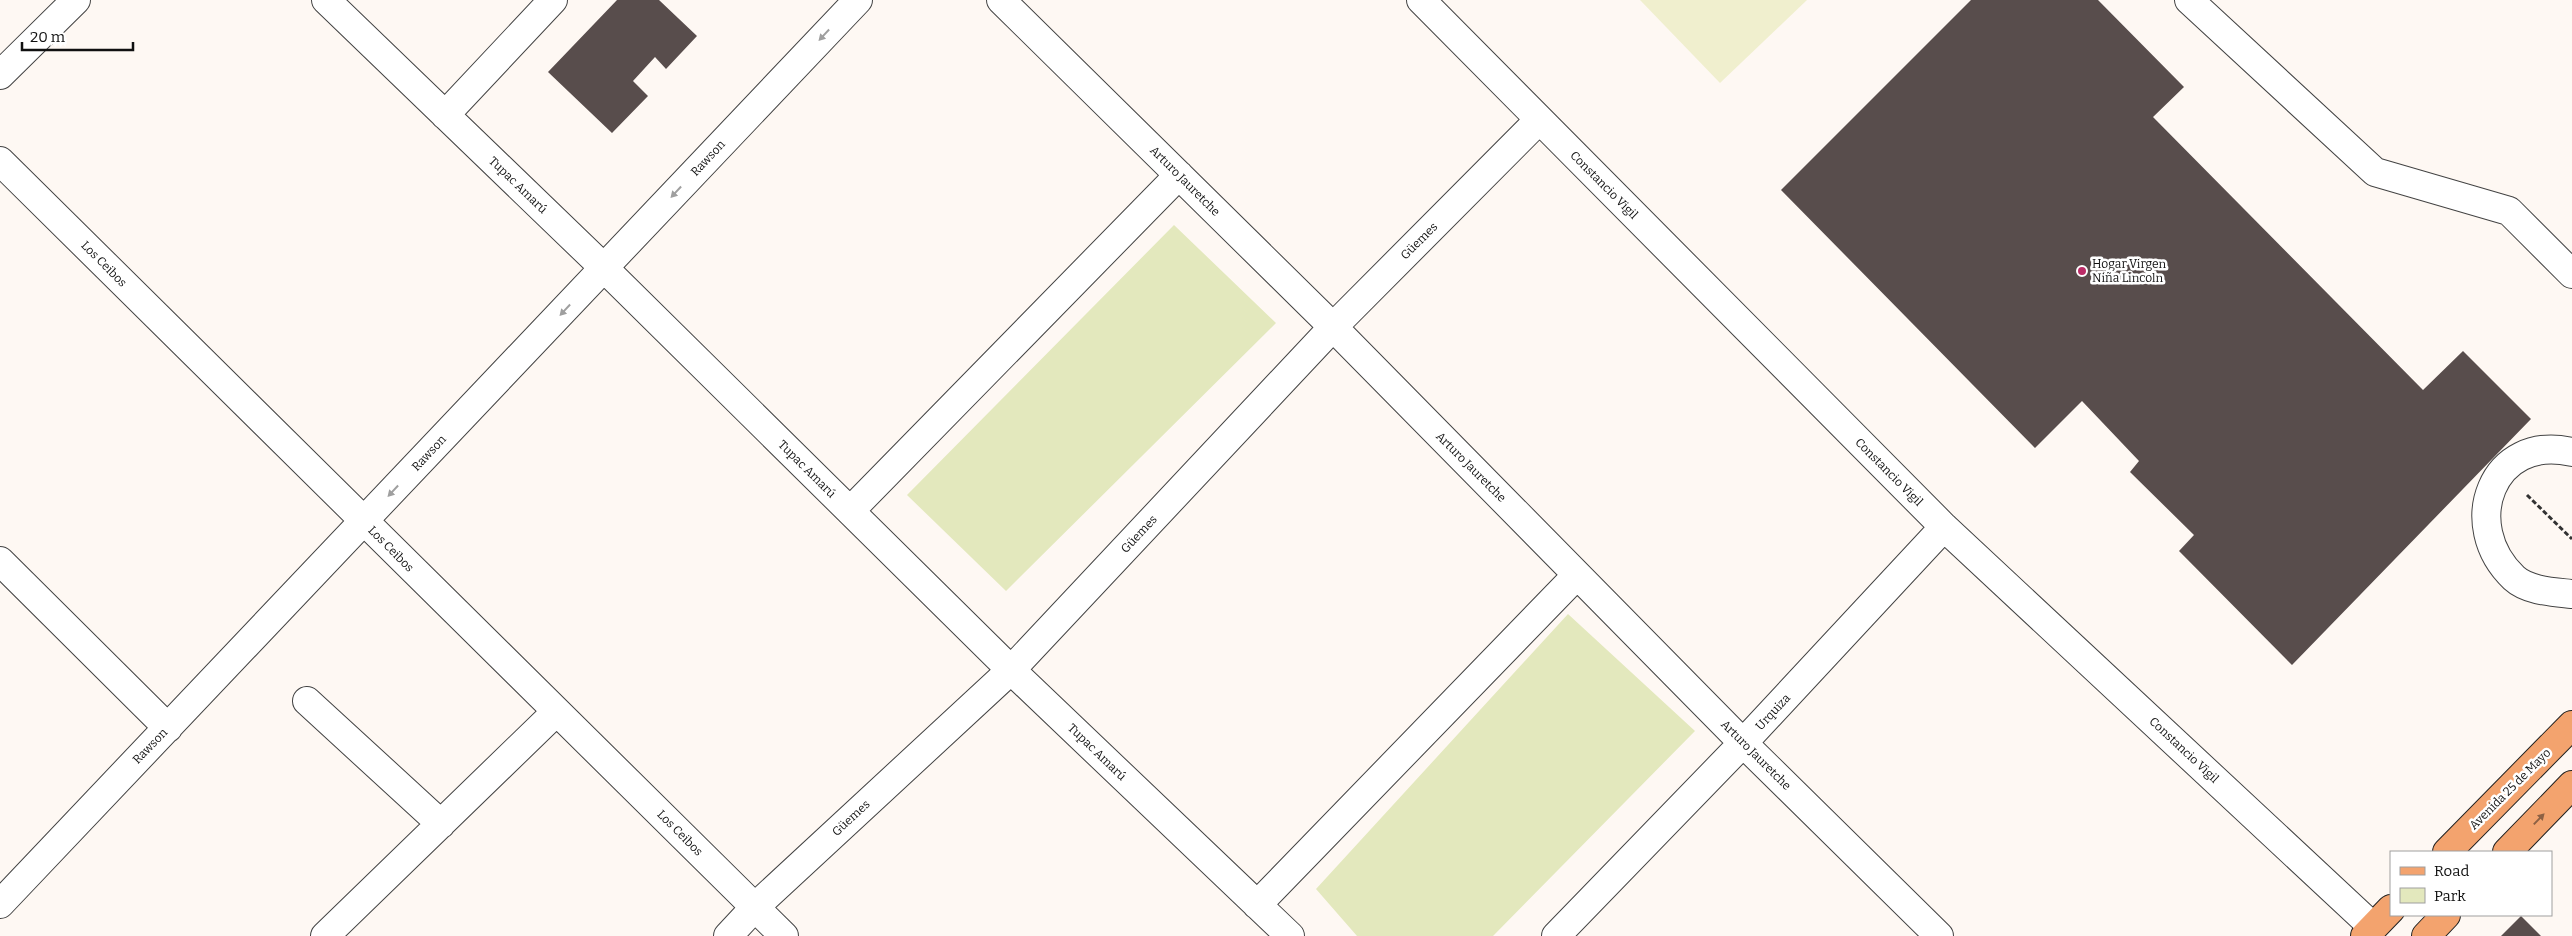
<svg xmlns="http://www.w3.org/2000/svg" width="2572" height="936" font-family="Bitter,serif">
<style>
.green{fill:#e3e8bd}
.pitch{fill:#f0efce}
.building{fill:#584d4c}
.lines{fill:none;stroke-linecap:round;stroke-linejoin:round}
.minor-casing{stroke:#434343;stroke-width:30}
.major-casing{stroke:#212121;stroke-width:30}
.path{stroke:#323232;stroke-width:3;stroke-dasharray:5 2.5;stroke-linecap:butt}
.minor{stroke:#fff;stroke-width:28}
.major{stroke:#f3a36e;stroke-width:28}
.oneway{fill:#9f9f9f}
.oneway2{fill:#8d6144}
.poi-dot{fill:#bb2c67;stroke:#fff;stroke-width:2}
.labels{text-anchor:middle;stroke-width:5;stroke-linejoin:round;paint-order:stroke}
.street-label{font-size:12px;fill:#101010;stroke:#fff}
.poi-label{font-size:12px;fill:#101010;stroke:#fff;text-anchor:start}
</style>
<rect width="100%" height="100%" fill="#fef8f3"/>
<path class="green" d="M1174 225 1276 323 1006 591 907 495Z
M1568 614 1695 731 1493 936H1357L1316 889Z"/>
<path class="pitch" d="M1640 0H1807L1720 83Z"/>
<path class="building" d="M617 0H659L697 36 666 69 655 57 633 81 648 96 612 133 548 72Z
M1971 0H2098L2184 87 2153 117 2423 390 2463 351 2531 419 2292 665 2179 551 2194 535 2130 472 2139 461 2082 401 2035 448 1781 190Z
M2521 916 2541 936H2501Z"/>
<g class="lines">
<g class="minor-casing">
<path id="minor" d="M326 0 604 268 1011 670 1290 936
M1001 0 1333 327 1743 743 1939 936
M1421 0 1944 527 2373 927
M2189 0 2375 172 2509 211 2572 274
M0 75 76 0
M445 115 553 0
M0 161 784 936
M2572 452C2492 433 2458 525 2514 578 2528 591 2554 592 2572 594
M850 511 1179 175
M0 561 168 728
M307 701 441 824
M0 904 858 0
M1257 905 1577 575
M325 936 556 712
M728 936 755 907 1011 670 1333 327 1539 120
M1556 936 1743 743 1944 527"/>
</g>
<g class="major-casing">
<path id="major" d="M2447 852 2572 725
M2507 852 2572 785
M2365 936 2391 909
M2426 936 2446 915"/>
</g>
<path class="path" d="M2527 495 2572 539"/>
<use href="#minor" class="minor"/>
<use href="#major" class="major"/>
</g>
<defs><path id="oneway-solid" d="M-6-.8H1V-3.2L6.5 0L1 3.2V.8H-6Z" transform="scale(1.25)"/></defs>
<g class="oneway">
<use href="#oneway-solid" transform="translate(824 35) rotate(133)"/>
<use href="#oneway-solid" transform="translate(676 192) rotate(133)"/>
<use href="#oneway-solid" transform="translate(565 310) rotate(133)"/>
<use href="#oneway-solid" transform="translate(393 491) rotate(133)"/>
</g>
<use class="oneway2" href="#oneway-solid" transform="translate(2539 819) rotate(-46)"/>
<circle class="poi-dot" cx="2082" cy="271" r="5"/>
<g class="labels">
<g class="street-label">
<text transform="translate(708 158) rotate(-47)" y="4">Rawson</text>
<text transform="translate(1185 181) rotate(45)" y="4">Arturo Jauretche</text>
<text transform="translate(518 185) rotate(44)" y="4">Tupac Amarú</text>
<text transform="translate(1604 185) rotate(45)" y="4">Constancio Vigil</text>
<text transform="translate(1419 241) rotate(-45)" y="4">Güemes</text>
<text transform="translate(104 264) rotate(45)" y="4">Los Ceibos</text>
<text transform="translate(429 453) rotate(-47)" y="4">Rawson</text>
<text transform="translate(1471 467) rotate(45)" y="4">Arturo Jauretche</text>
<text transform="translate(807 469) rotate(45)" y="4">Tupac Amarú</text>
<text transform="translate(1889 472) rotate(45)" y="4">Constancio Vigil</text>
<text transform="translate(1139 534) rotate(-47)" y="4">Güemes</text>
<text transform="translate(391 549) rotate(45)" y="4">Los Ceibos</text>
<text transform="translate(1773 712) rotate(-47)" y="4">Urquiza</text>
<text transform="translate(150 746) rotate(-46)" y="4">Rawson</text>
<text transform="translate(2184 750) rotate(43)" y="4">Constancio Vigil</text>
<text transform="translate(1097 752) rotate(44)" y="4">Tupac Amarú</text>
<text transform="translate(1756 755) rotate(45)" y="4">Arturo Jauretche</text>
<text transform="translate(2510 789) rotate(-45)" y="4">Avenida 25 de Mayo</text>
<text transform="translate(851 818) rotate(-43)" y="4">Güemes</text>
<text transform="translate(680 833) rotate(45)" y="4">Los Ceibos</text>
</g>
<g class="poi-label">
<text x="2092" y="268">Hogar Virgen<tspan x="2092" dy="14">Niña Lincoln</tspan></text>
</g>
</g>
<rect x="2390" y="851" width="162" height="65" fill="#ffffff" stroke="#9f9f9f"/>
<rect x="2400" y="867" width="25" height="8" fill="#f3a36e" stroke="#9f9f9f"/>
<text x="2434" y="876" font-size="15" fill="#101010">Road</text>
<rect x="2400" y="888" width="25" height="15" fill="#e3e8bd" stroke="#9f9f9f"/>
<text x="2434" y="901" font-size="15" fill="#101010">Park</text>
<path d="M22 42v8h111v-8" fill="none" stroke="#101010" stroke-width="2.5"/>
<text x="30" y="42" font-size="15" fill="#101010" stroke="#ffffff" stroke-width="4" paint-order="stroke">20 m</text>
</svg>
